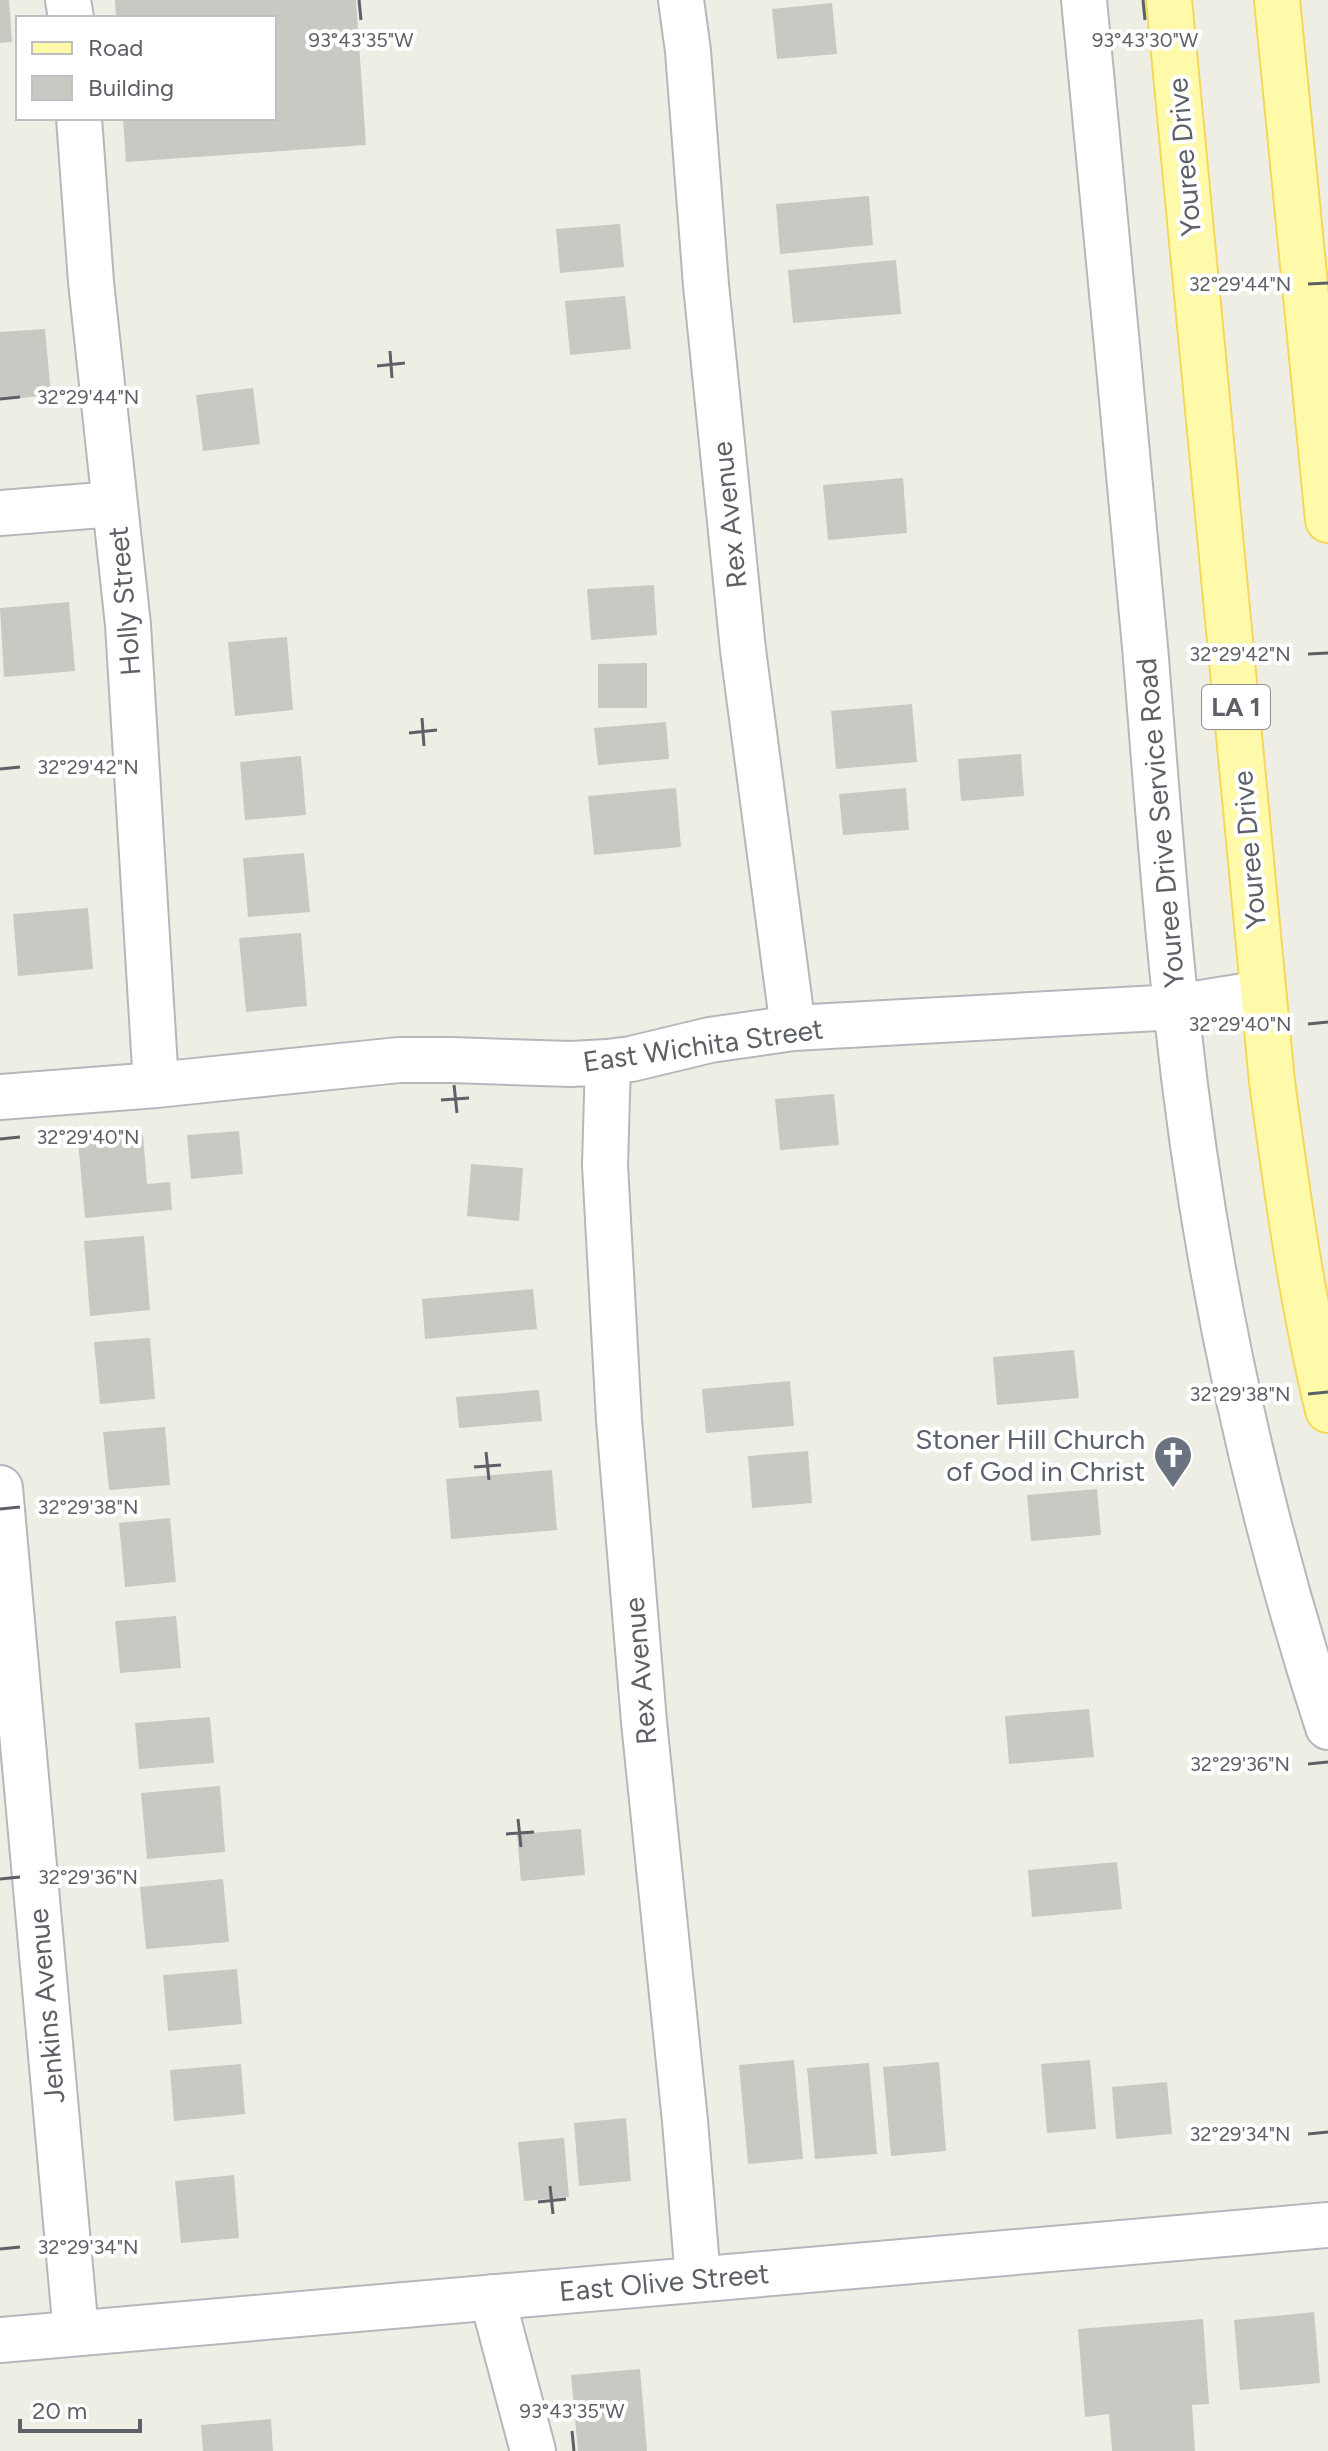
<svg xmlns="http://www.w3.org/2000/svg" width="1328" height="2451" font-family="Figtree,sans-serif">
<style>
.building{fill:#cac8c2}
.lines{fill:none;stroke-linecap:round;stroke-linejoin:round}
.minor-casing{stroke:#b5b7bc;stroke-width:48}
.major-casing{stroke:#f5d859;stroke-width:48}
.minor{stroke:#fff;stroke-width:44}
.major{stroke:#fffaaa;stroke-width:44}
.ticks{fill:none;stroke:#5d6066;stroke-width:3}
.labels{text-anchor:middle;stroke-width:8;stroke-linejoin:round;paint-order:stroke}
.shield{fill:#fff;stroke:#8e9094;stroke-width:2}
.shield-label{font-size:26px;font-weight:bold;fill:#5d6066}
.street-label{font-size:28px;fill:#5d6066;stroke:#fff}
.worship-label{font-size:28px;fill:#5b616d;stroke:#fff;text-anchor:end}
.ticks-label{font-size:20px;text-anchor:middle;fill:#5d6066;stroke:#fff;stroke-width:8;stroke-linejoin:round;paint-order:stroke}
</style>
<rect width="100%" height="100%" fill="#efeee5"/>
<path class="building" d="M0 0H9L12 42 0 43Z
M115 0H356L366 145 126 162 123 118H274V18H116Z
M832 3 837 54 777 59 772 9Z
M869 196 873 245 780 254 776 204Z
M620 224 624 267 560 273 556 229Z
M896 260 901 314 793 323 788 270Z
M625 296 631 349 570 355 565 301Z
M45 329 51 395 0 400V332Z
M253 388 260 444 203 451 196 395Z
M903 478 907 533 828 540 823 485Z
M654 585 657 635 591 640 587 589Z
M69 602 75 671 4 677 0 608Z
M287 637 293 710 235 716 228 642Z
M647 663V708H598V664Z
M912 704 917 762 836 769 831 711Z
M666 722 669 759 598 765 594 728Z
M1021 754 1024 796 961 801 958 759Z
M301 756 306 815 245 820 240 762Z
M676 788 681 847 594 855 588 796Z
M906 788 909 830 843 835 839 794Z
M304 853 310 912 248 917 243 858Z
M88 908 93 969 18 976 13 914Z
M301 933 307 1006 246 1012 239 938Z
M834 1094 839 1145 780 1150 775 1099Z
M239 1131 243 1174 191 1179 187 1135Z
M143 1135 147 1184 170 1182 172 1210 85 1218 78 1141Z
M471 1164 523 1168 519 1221 467 1216Z
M144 1236 150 1310 90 1316 84 1241Z
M533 1289 537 1329 425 1339 422 1299Z
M150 1338 155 1399 100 1404 94 1342Z
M1074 1350 1079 1398 997 1405 993 1357Z
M790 1381 794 1426 706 1433 702 1389Z
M539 1390 542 1421 459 1428 456 1397Z
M165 1427 170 1485 109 1490 103 1432Z
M808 1451 812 1503 752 1508 748 1456Z
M552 1470 557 1530 451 1539 446 1479Z
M1097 1489 1101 1535 1031 1541 1027 1495Z
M170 1518 176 1582 125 1587 119 1523Z
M176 1616 181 1668 120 1673 115 1621Z
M1089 1709 1094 1757 1009 1764 1005 1716Z
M210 1717 214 1763 139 1769 135 1723Z
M220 1786 225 1852 147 1859 141 1793Z
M581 1829 585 1875 521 1881 517 1834Z
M1117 1862 1122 1909 1032 1917 1028 1870Z
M223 1879 229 1942 146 1949 140 1887Z
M237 1969 242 2024 168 2031 163 1975Z
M794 2060 803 2159 748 2164 739 2065Z
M1090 2060 1096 2129 1047 2133 1041 2064Z
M939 2062 946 2151 891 2156 883 2067Z
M869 2063 877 2154 815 2159 807 2068Z
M241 2064 245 2114 174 2121 170 2070Z
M1167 2082 1172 2134 1116 2139 1112 2087Z
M626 2118 631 2181 579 2186 574 2123Z
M564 2138 569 2197 524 2201 518 2142Z
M234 2175 239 2238 181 2243 175 2181Z
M1314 2312 1320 2383 1240 2390 1234 2320Z
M1203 2319 1209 2404 1192 2405 1195 2451H1112L1109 2414 1085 2417 1078 2329Z
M640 2369 647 2451H578L571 2375Z
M271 2419 273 2451H203L201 2425Z"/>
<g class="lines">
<g class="minor-casing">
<path id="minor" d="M68 0 71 18
M681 0 688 51 706 285 743 650 793 1028
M1084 0C1104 216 1126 431 1145 647 1155 767 1163 887 1176 1006 1201 1250 1252 1494 1328 1727
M79 118 91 282 128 625 156 1085
M0 513 114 504
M608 1062 605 1165 619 1420 644 1722 685 2121 698 2279
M0 1097 156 1085 399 1060H451L571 1064 608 1062 631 1059 710 1040 793 1028 1176 1007 1263 993
M0 1488 76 2333
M492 2297 533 2451
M0 2340 1328 2225"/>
</g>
<g class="major-casing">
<path id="major" d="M1169 0 1272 1082C1287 1192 1302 1302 1328 1410
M1277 0 1328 520"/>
</g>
<use href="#minor" class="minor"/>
<use href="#major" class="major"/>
</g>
<path class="ticks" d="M359 0 361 20M1143 0 1145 20M1308 284 1328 283M390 351 392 378M377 366 405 363M0 399 20 397M1308 654 1328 653M422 718 424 746M409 733 437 730M0 769 20 767M1308 1024 1328 1022M454 1085 457 1113M441 1100 469 1098M0 1139 20 1137M1308 1394 1328 1392M486 1452 489 1480M474 1467 501 1465M0 1509 20 1507M1308 1764 1328 1762M518 1819 521 1847M506 1834 534 1832M0 1879 20 1877M1308 2134 1328 2132M550 2186 553 2214M538 2202 566 2199M0 2249 20 2247M572 2431 574 2451"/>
<defs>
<g id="church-pin" transform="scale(2)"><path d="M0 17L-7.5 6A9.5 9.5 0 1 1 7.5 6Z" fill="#6b7280" stroke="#fff"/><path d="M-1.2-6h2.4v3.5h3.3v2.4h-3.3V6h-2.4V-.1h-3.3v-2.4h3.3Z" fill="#fff"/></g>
</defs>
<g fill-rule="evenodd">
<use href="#church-pin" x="1173" y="1455"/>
</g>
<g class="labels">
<rect class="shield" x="1202" y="685" width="68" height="44" rx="6"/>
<g class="shield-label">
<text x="1236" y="716">LA 1</text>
</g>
<g class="street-label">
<text transform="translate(1184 157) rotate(-95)" y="10">Youree Drive</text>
<text transform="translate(729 515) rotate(-96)" y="10">Rex Avenue</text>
<text transform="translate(124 601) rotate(-95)" y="10">Holly Street</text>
<text transform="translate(1160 823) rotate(-95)" y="10">Youree Drive Service Road</text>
<text transform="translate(1249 850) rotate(-95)" y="10">Youree Drive</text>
<text transform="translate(703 1045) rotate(-8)" y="10">East Wichita Street</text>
<text transform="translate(640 1671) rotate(-95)" y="10">Rex Avenue</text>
<text transform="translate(46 2006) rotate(-95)" y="10">Jenkins Avenue</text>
<text transform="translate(664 2282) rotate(-5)" y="10">East Olive Street</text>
</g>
<g class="worship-label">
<text x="1145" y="1449">Stoner Hill Church<tspan x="1145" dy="32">of God in Christ</tspan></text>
</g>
</g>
<g class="ticks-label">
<text x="361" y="47">93°43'35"W</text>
<text x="1145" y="47">93°43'30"W</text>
<text x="1240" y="291">32°29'44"N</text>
<text x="88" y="404">32°29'44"N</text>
<text x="1240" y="661">32°29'42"N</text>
<text x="88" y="774">32°29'42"N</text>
<text x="1240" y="1031">32°29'40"N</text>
<text x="88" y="1144">32°29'40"N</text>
<text x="1240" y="1401">32°29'38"N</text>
<text x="88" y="1514">32°29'38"N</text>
<text x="1240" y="1771">32°29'36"N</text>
<text x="88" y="1884">32°29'36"N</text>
<text x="1240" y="2141">32°29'34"N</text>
<text x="88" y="2254">32°29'34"N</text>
<text x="572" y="2418">93°43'35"W</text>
</g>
<rect x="16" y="16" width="260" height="104" fill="#ffffff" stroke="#bebfc2" stroke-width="2"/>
<rect x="32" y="42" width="40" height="12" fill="#fffaaa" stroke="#bebfc2" stroke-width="2"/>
<text x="88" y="56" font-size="24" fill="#5d6066">Road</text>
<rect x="32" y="76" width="40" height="24" fill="#cac8c2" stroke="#bebfc2" stroke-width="2"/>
<text x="88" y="96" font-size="24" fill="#5d6066">Building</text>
<path d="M20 2419v12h120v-12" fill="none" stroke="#5d6066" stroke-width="4"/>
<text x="32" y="2419" font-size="24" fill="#5d6066" stroke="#ffffff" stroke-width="6" paint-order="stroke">20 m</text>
</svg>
